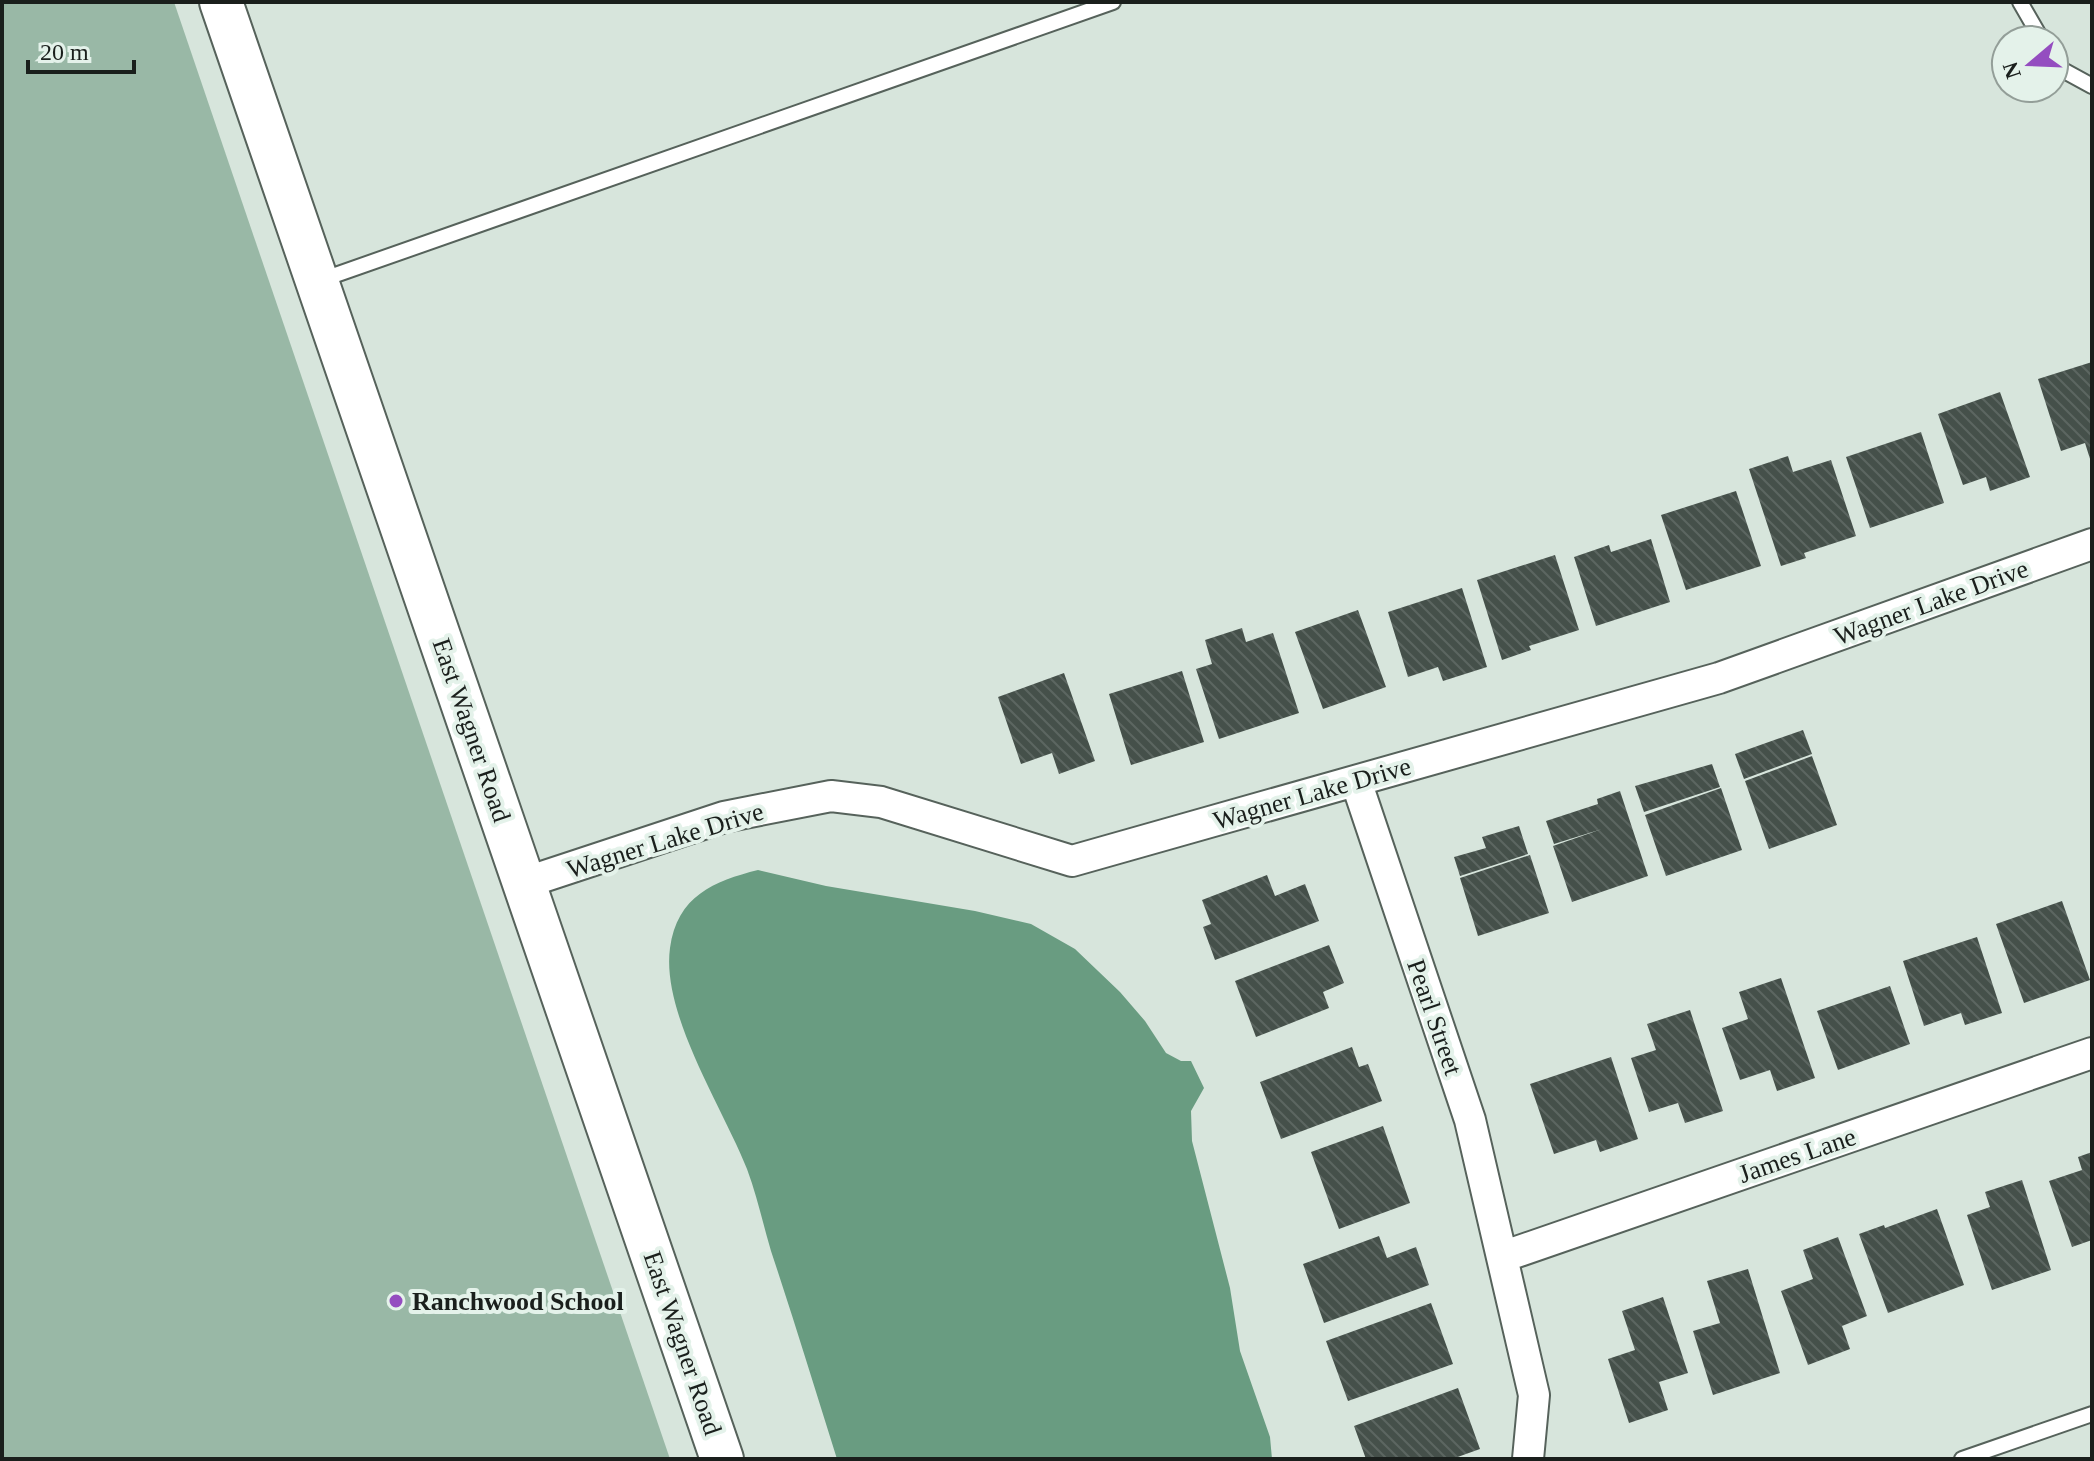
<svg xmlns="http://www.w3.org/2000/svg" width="2094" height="1461" font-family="Georgia,serif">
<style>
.green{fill:#99b8a6}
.water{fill:#699c81}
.building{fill:url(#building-back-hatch)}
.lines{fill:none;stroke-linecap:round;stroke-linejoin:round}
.lane-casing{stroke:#56625b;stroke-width:18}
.street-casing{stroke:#56625b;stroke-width:34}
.secondary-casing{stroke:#56625b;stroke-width:46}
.lane{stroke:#fff;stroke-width:14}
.street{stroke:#fff;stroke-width:30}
.secondary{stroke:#fff;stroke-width:42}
.poi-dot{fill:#944dc0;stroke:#e4f2ea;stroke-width:3}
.labels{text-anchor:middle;stroke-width:8;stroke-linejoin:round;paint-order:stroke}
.street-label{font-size:26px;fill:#1a1f1c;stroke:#e4f2ea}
.poi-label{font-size:26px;font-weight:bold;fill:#1a1f1c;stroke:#e4f2ea;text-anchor:start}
</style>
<defs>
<pattern id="building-back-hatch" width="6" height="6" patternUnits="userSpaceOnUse" patternTransform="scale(2)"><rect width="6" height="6" fill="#45504a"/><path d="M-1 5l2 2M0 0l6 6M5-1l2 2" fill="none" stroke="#5c6661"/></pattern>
</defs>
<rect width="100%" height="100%" fill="#d7e5dc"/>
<path class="green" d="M2 2H174L670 1459H2Z"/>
<path class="water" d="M758 870 826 886 975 911 1031 924 1075 949 1120 992 1145 1021 1166 1053 1181 1061H1191L1204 1088 1191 1111 1192 1141 1230 1288 1240 1351 1270 1437 1272 1459H837C815 1389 794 1320 771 1251 763 1224 757 1196 747 1169 723 1108 661 1014 670 948 677 896 714 881 758 870Z"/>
<path class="building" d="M2092 362V462H2091L2085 443 2061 451 2038 379Z
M2000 392 2030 477 1990 491 1986 477 1963 485 1938 414Z
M1921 432 1944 503 1870 528 1846 457Z
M1788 456 1793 472 1831 460 1856 536 1804 553 1806 558 1781 566 1749 469Z
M1736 491 1761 566 1686 590 1661 515Z
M1651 539 1670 602 1596 626 1574 557 1609 545 1611 552Z
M1555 555 1579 630 1529 646 1531 650 1502 660 1477 580Z
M1462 588 1487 667 1443 681 1438 667 1408 677 1388 612Z
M1358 610 1386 687 1323 709 1295 632Z
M1242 628 1246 642 1273 633 1299 713 1219 739 1196 669 1212 664 1205 640Z
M1182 671 1204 742 1131 765 1109 694Z
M1064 673 1095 761 1059 774 1052 753 1021 764 998 697Z
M1803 730 1812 754 1744 779 1735 754Z
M1812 756 1837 825 1769 849 1745 781Z
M1712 764 1720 787 1644 812 1635 786Z
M1721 788 1742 850 1666 876 1645 815Z
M1620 791 1648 876 1572 902 1553 846 1602 829 1554 844 1546 821 1598 804 1597 799Z
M1519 826 1528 854 1460 876 1454 857 1486 848 1482 837Z
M1530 855 1549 913 1478 936 1460 878Z
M1267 875 1275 896 1305 884 1319 921 1215 960 1203 927 1211 924 1202 900Z
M2062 901 2090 980 2024 1003 1996 924Z
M1977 937 2002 1013 1965 1025 1961 1013 1924 1026 1903 961Z
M1329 945 1344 983 1323 992 1329 1008 1256 1037 1235 981Z
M1781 978 1815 1078 1777 1091 1770 1070 1740 1080 1722 1028 1748 1019 1739 992Z
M1890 986 1910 1044 1838 1070 1817 1011Z
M1690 1010 1723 1111 1685 1123 1678 1103 1649 1112 1631 1058 1656 1050 1647 1024Z
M1352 1047 1359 1067 1368 1064 1382 1101 1281 1139 1260 1082Z
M1611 1057 1638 1139 1600 1152 1596 1140 1554 1154 1530 1084Z
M1383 1126 1410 1203 1339 1229 1311 1152Z
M2092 1152V1240L2072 1247 2049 1181 2082 1170 2078 1157Z
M2022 1180 2051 1270 1992 1290 1967 1215 1990 1207 1985 1192Z
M1937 1209 1964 1285 1888 1313 1859 1234 1884 1225 1885 1228Z
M1379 1236 1387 1258 1416 1247 1429 1285 1324 1323 1303 1264Z
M1838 1237 1867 1316 1842 1326 1850 1349 1808 1365 1781 1291 1813 1279 1803 1250Z
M1748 1269 1780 1373 1713 1395 1693 1331 1720 1323 1707 1281Z
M1663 1297 1688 1373 1659 1382 1668 1410 1629 1423 1608 1359 1635 1350 1622 1311Z
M1431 1303 1453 1364 1348 1401 1326 1341Z
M1458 1388 1480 1449 1452 1459H1366L1354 1426Z"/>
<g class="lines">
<g class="lane-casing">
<path id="lane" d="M2020 2 2042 40
M2054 60 2059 68 2092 86
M321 280 1113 2
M1962 1459 2092 1414"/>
</g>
<g class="street-casing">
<path id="street" d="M1356 781 1470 1120 1534 1395 1528 1459
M524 883 724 817 831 796 881 802 1072 861 1719 678 2092 544
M1502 1257 2092 1053"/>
</g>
<g class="secondary-casing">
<path id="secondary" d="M221 2 722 1459"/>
</g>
<use href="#lane" class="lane"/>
<use href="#street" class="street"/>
<use href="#secondary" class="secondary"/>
</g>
<circle class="poi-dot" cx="396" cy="1301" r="8"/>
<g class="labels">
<g class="street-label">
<text transform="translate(1931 602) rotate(-20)" y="9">Wagner Lake Drive</text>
<text transform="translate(472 730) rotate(71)" y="9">East Wagner Road</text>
<text transform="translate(1312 793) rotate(-16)" y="9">Wagner Lake Drive</text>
<text transform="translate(665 840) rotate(-17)" y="9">Wagner Lake Drive</text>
<text transform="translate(1435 1017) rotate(71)" y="9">Pearl Street</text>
<text transform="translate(1797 1155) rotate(-19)" y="9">James Lane</text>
<text transform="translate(683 1343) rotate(71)" y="9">East Wagner Road</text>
</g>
<g class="poi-label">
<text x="412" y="1310">Ranchwood School</text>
</g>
</g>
<rect width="2094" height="1461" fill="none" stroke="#1a1f1c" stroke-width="8"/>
<g transform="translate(2030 64) rotate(251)"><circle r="38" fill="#e4f2ea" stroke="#939e98" stroke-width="2"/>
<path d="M0-6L14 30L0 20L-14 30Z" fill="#944dc0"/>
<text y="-12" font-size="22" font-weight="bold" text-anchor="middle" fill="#1a1f1c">N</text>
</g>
<path d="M28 60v12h106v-12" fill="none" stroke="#1a1f1c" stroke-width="4"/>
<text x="40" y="60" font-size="24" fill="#1a1f1c" stroke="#e4f2ea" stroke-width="6" paint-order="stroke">20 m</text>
</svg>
